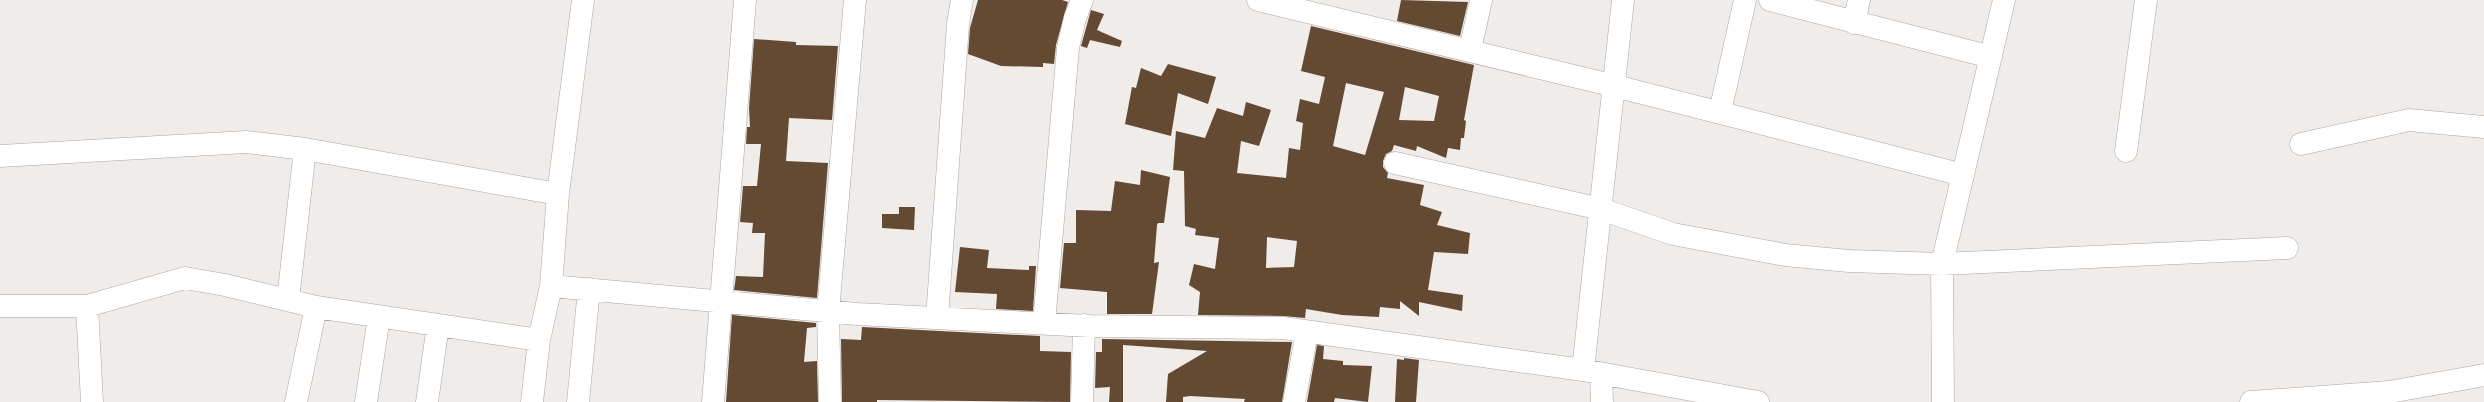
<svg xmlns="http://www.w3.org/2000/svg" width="2484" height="402" font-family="'Fira Sans Condensed',sans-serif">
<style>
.building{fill:#644a33;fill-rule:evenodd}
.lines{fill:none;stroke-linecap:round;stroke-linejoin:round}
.minor-casing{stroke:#aaa6a3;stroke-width:23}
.minor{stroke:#fff;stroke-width:22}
</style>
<rect width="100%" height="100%" fill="#f0ece9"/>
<path class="building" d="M978 0H1062L1068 2 1056 45 1054 64 1043 63V67L1001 66 968 54 970 28Z
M1401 0 1468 2 1460 36 1397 21Z
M1091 10 1104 14 1097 30 1122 41 1120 47 1090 40 1087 48 1081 46Z
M1311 26 1474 65 1464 120 1466 121 1464 138H1461L1460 150 1448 148 1446 158 1417 146 1416 151 1394 145 1392 151 1386 154 1383 161V167L1388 173 1387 178 1424 185 1420 205 1442 212 1437 225 1470 233 1468 254 1434 252 1428 290 1463 295 1462 311 1419 302V316L1400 301V309L1380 307 1379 317 1342 315 1306 309 1305 318 1283 316 1198 315 1200 292 1189 285 1194 264 1215 269 1219 238 1195 235 1196 229 1185 226 1184 171 1173 170 1176 131 1205 138 1217 108 1243 116 1246 102 1271 110 1259 146 1241 141 1237 173 1286 178 1289 148 1300 150 1303 123 1296 121 1300 99 1319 104 1325 77 1301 71ZM1346 83 1384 92 1365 155 1333 146ZM1405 87 1439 96 1434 121 1399 120ZM1267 237 1297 241 1294 267 1266 268Z
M754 39 796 42V45L838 46 832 120 789 118 786 161 828 163 817 298 734 290 736 276 763 277 765 233H752L753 223 740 222 743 186H757L761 144H746L747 127H750L749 108Z
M1168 64 1216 77 1208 104 1178 93 1171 136 1125 124 1132 87 1136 88 1141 68 1161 76Z
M1141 170 1170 177 1164 223H1158L1157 225 1154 263 1159 262 1152 314H1107V292L1060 288 1064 243H1076V210L1111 211 1115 181 1140 185Z
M899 207H915L914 230 882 228V214H899Z
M960 247 989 250 987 268 1029 270V266H1036L1033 311 996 309 997 294 955 292Z
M732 315 816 323V327L807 328 804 362 817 361 818 402H726Z
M862 327 1040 336V351L1071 352 1070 402 877 400V402H842L841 339 861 340Z
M1102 339 1292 342 1282 402H1244L1245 399 1190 396 1183 397V402H1166L1168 374 1207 351 1123 345V402H1109L1110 387 1095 388 1096 352H1102Z
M1317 345 1324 346 1323 359 1343 361V365L1372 366 1368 402 1335 398 1334 402H1307Z
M1404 358 1419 360 1416 402H1395L1397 359 1404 360Z"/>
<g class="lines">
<g class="minor-casing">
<path id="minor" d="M1258 0 1615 86 1963 175
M1770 0 1991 57
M1854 23 1859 0
M1470 50 1481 0
M1720 112 1745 0
M2301 144 2409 120 2484 127
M2126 151 2146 0
M0 156 246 142 305 149 558 194
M1395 163 1601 209 1673 234 1785 255 1849 261 1942 264 2287 248
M551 286 857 314 1090 326 1283 328 1583 370 1758 402
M288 300 305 149
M0 306H87L185 278 225 285 316 307 539 340
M87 306 92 402
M937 318 958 24 962 0
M1044 323 1068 48 1075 18 1082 0
M1583 370 1623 0
M1601 375 1602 402
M296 402 316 307
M366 402 379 317
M427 402 438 325
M532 402 539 340 551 286 558 194 583 0
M578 402 589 289
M713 402 745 0
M830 402 828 312 855 0
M1082 402 1084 325
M1294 402 1307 332
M1943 402 1942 264 2004 0
M2251 402 2389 392 2484 375"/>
</g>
<use href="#minor" class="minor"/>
</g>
</svg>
